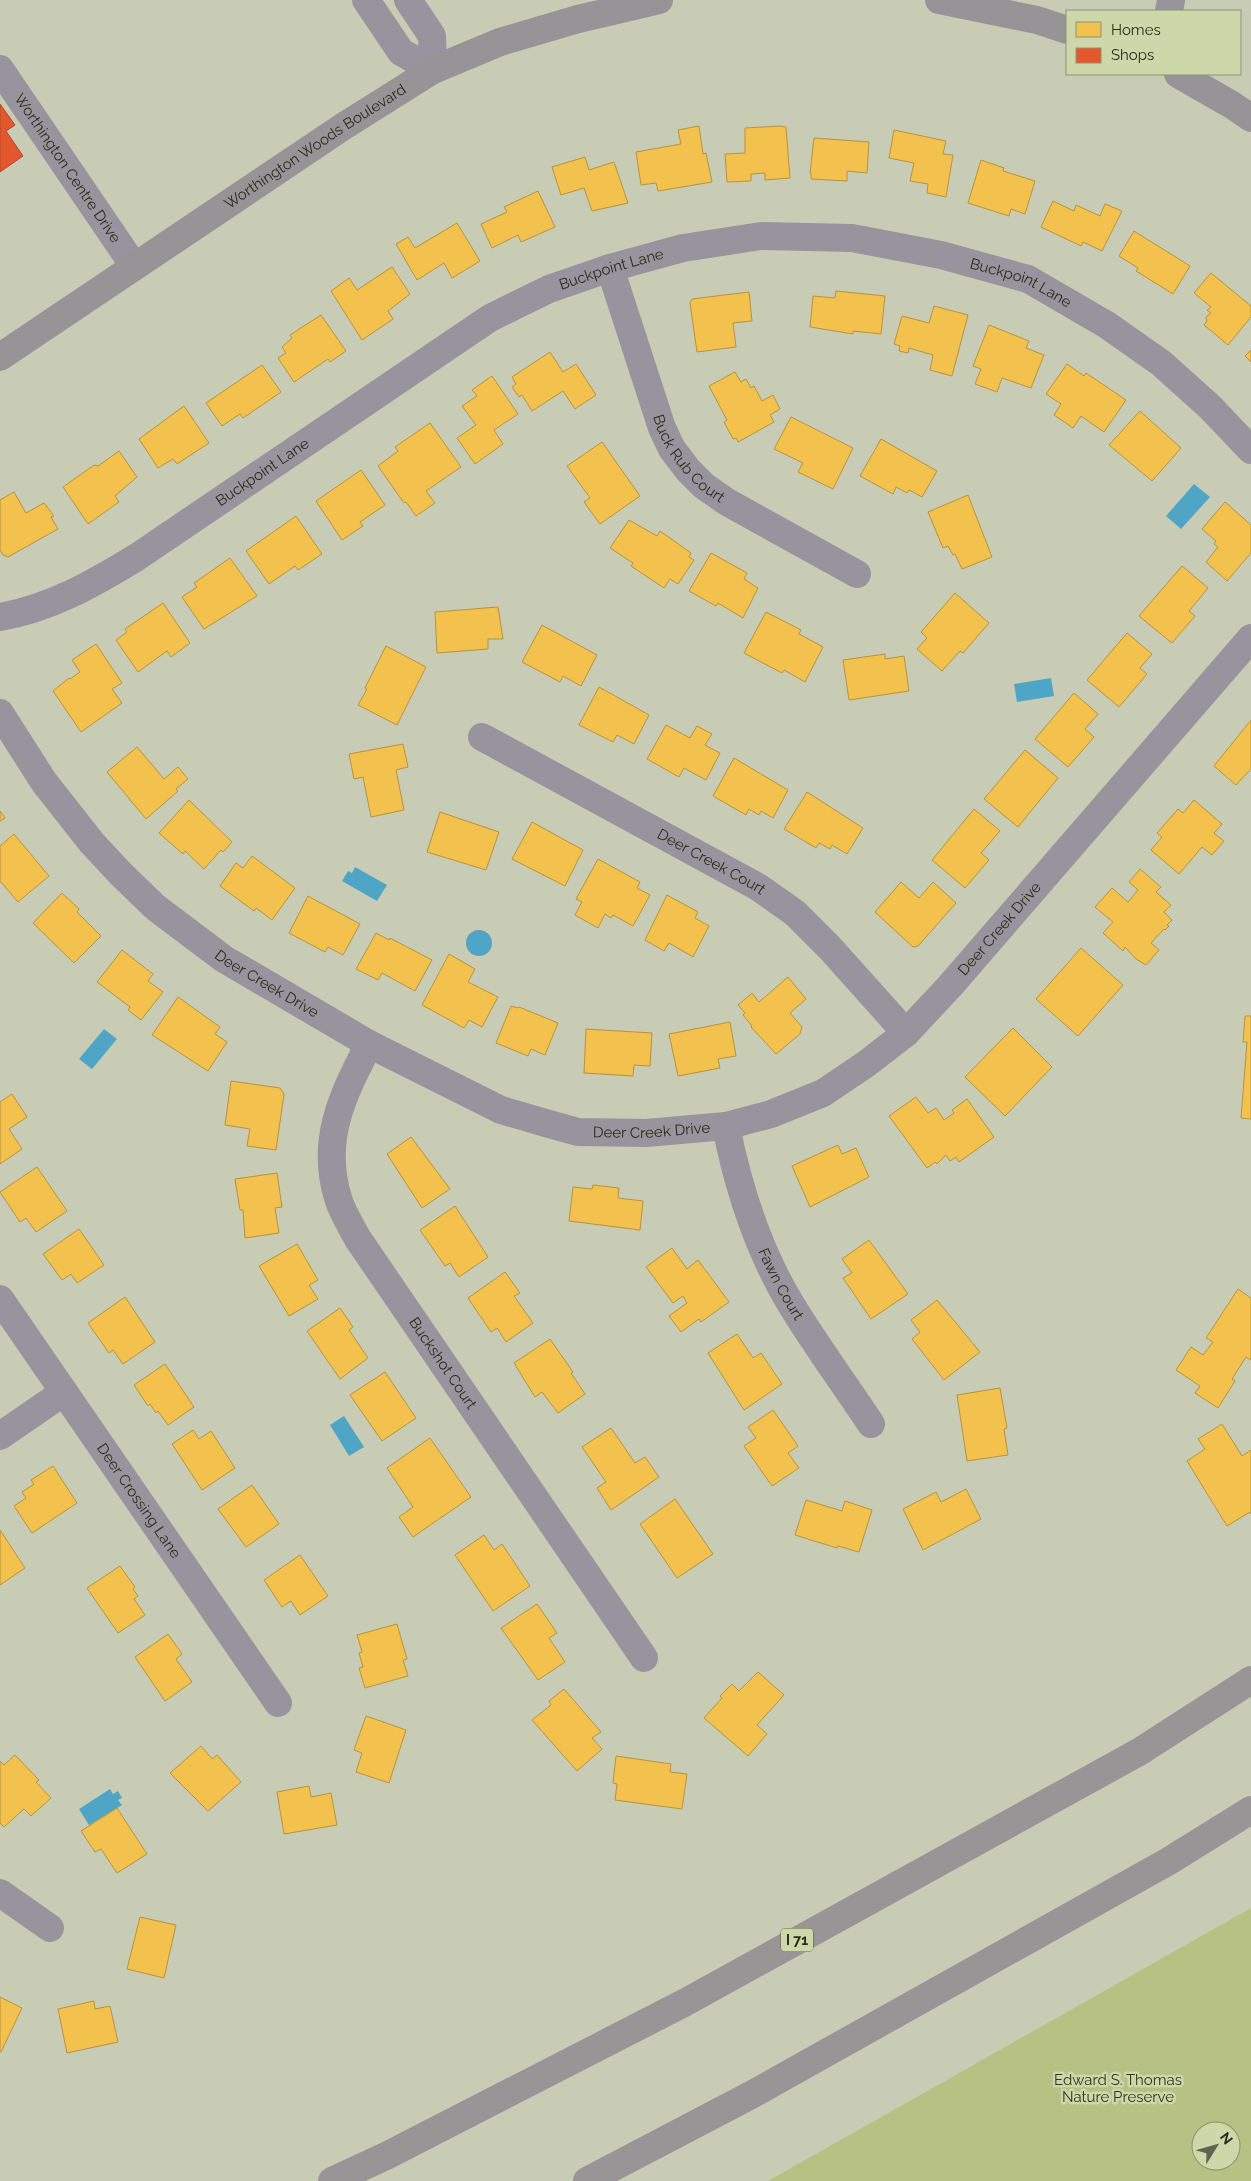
<svg xmlns="http://www.w3.org/2000/svg" width="1251" height="2181" font-family="Raleway,sans-serif">
<style>
.green{fill:#b7c183;fill-rule:evenodd}
.water{fill:#4fa5c6}
.homes{fill:#f2c14e;stroke:#b6943e}
.shops{fill:#e4572e;stroke:#ac4a28}
.lines{fill:none;stroke-linecap:round;stroke-linejoin:round}
.minor{stroke:#97949e;stroke-width:28}
.major{stroke:#979498;stroke-width:28}
.highway{stroke:#999596;stroke-width:28}
.labels{text-anchor:middle;stroke-width:5;stroke-linejoin:round;paint-order:stroke}
.shield{fill:#ced7a9;stroke:#5a5f45;stroke-width:1}
.shield-label{font-size:14px;font-weight:bold;fill:#292c1a}
.street-label{font-size:15px;fill:#292c1a;stroke:#ced7a9}
.park-label{font-size:15px;fill:#30351d;stroke:#ced7a9}
</style>
<rect width="100%" height="100%" fill="#c8ccb4"/>
<path class="green" d="M1251 1908V2181H768ZM1201 2131H1231V2161H1201Z"/>
<path class="water" d="M1194 484 1210 497 1181 529 1166 516Z
M1051 678 1054 696 1017 702 1014 684Z
M355 867 387 885 377 901 342 881 348 871 352 873Z
M466 943a13 13 0 1 1 26 0a13 13 0 1 1-26 0Z
M104 1029 117 1039 92 1069 79 1059Z
M344 1416 364 1447 349 1456 330 1425Z
M110 1789 113 1794 118 1791 122 1798 118 1800 122 1805 89 1825 79 1809Z"/>
<path class="homes" d="M699 126 703 154 706 153 712 182 658 191 656 183 641 185 636 152 681 144 678 130Z
M780 126 786 127 790 178 765 180V173L751 174V181L727 182 725 154 745 153V128Z
M894 130 946 141 943 154 953 155 946 197 927 193 928 184 910 181 914 163 889 158Z
M814 138 869 142 867 173 847 171V181L811 179V173H810Z
M585 157 589 170 614 162 628 203 592 211 584 188 561 195 552 167Z
M981 160 1004 168 1003 171 1035 181 1025 214 1011 209 1009 216 968 203Z
M538 191 555 227 521 242 518 235 492 248 481 224 507 212 504 207Z
M1053 201 1074 211 1076 205 1100 216 1105 204 1122 211 1102 251 1083 242 1081 246 1041 227Z
M457 223 480 261 452 278 444 263 417 280 396 244 408 237 415 248Z
M1134 231 1190 266 1173 294 1136 271 1138 268 1119 256Z
M392 267 410 294 388 311 393 319 362 340 331 291 349 278 357 290Z
M1211 273 1251 306V317L1228 345 1204 325 1207 321 1206 317 1211 313 1207 310 1211 307 1194 293Z
M836 291 885 296 881 334 853 331V334L810 327 813 296 835 298Z
M749 292 752 321 733 323 736 347 697 352 690 303 692 299Z
M934 306 968 315 952 376 930 370 933 355 909 348 908 353 899 351 900 346 894 344 902 316 929 323Z
M321 315 346 351 330 362 328 359 294 382 278 358 286 353 282 347 292 338 290 335Z
M989 325 1029 341 1026 348 1044 355 1031 388 1002 378 997 392 975 384 981 369 973 366Z
M1251 350V362L1245 356Z
M550 352 563 372 576 364 596 395 575 409 563 391 532 411 522 395 519 397 512 387 516 384 512 377Z
M1067 364 1084 376 1086 373 1126 400 1104 432 1081 416 1073 428 1054 415 1061 404 1046 394Z
M262 365 281 392 243 418 240 414 222 426 206 403Z
M735 372 741 382 746 379 751 388 754 386 762 401 773 395 780 409 770 415 774 422 738 442 736 438 733 439 724 422 727 420 709 386Z
M492 376 518 414 494 430 503 444 475 464 457 438 476 425 462 406 477 396 472 390Z
M184 406 209 443 177 464 173 459 158 468 139 439Z
M1140 411 1181 448 1152 481 1109 445Z
M791 417 853 448 833 489 798 472 803 463 774 449Z
M430 423 461 467 426 491 435 503 416 516 406 502 404 503 378 466 398 451 395 447Z
M881 439 937 471 922 497 909 490 907 493 896 487 893 494 860 476Z
M602 442 640 496 600 524 584 502 590 498 567 466Z
M119 451 137 477 115 496 119 502 88 524 63 487 94 465 98 466Z
M361 470 385 505 360 522 363 526 342 540 316 501Z
M14 492 26 513 44 503 54 516 51 517 58 529 8 557 3 555 0 550V500Z
M968 495 992 557 962 569 955 554 953 555 948 546 943 548 928 512Z
M1225 502 1251 525V553L1227 581 1206 562 1218 547 1214 544 1216 541 1202 529Z
M296 516 322 554 298 570 295 566 269 584 246 551Z
M629 520 657 536 660 531 691 553 689 557 694 560 678 584 670 579 664 588 631 566 633 563 610 548Z
M711 553 747 573 744 579 758 588 743 618 718 603 716 606 689 591Z
M230 558 257 596 204 629 182 597 197 587 194 583Z
M1182 566 1208 588 1189 611 1195 616 1172 643 1139 616Z
M955 593 989 623 963 653 960 651 942 671 917 649 927 638 921 632Z
M163 603 190 643 171 657 167 651 138 672 116 640 127 632 125 629Z
M498 607 503 639H488V649L437 653 435 612Z
M766 612 801 630 799 634 823 647 805 682 784 670 782 673 744 653Z
M542 625 597 655 581 686 563 676 560 682 522 662Z
M1127 633 1152 654 1140 668 1147 674 1119 707 1087 680Z
M96 644 122 683 112 689 122 703 81 732 53 691 69 678 70 679 80 672 72 660Z
M386 646 426 667 397 725 358 705 367 689 365 688Z
M885 654V659L904 656 909 691 849 700 843 660Z
M599 687 649 715 634 744 617 735 613 742 579 725Z
M1074 693 1098 714 1085 729 1094 737 1068 767 1035 739Z
M1251 720V769L1236 785 1214 766Z
M666 725 690 738 697 726 712 734 705 745 720 753 706 780 684 768 679 777 647 759Z
M403 744 408 767 396 770 404 810 371 817 363 777 354 779 349 754Z
M137 747 164 779 178 767 188 779 176 789 178 791 146 819 107 772Z
M1025 750 1058 778 1018 827 984 799Z
M734 758 788 790 773 818 761 811 759 815 749 809 746 815 713 796Z
M807 792 863 828 847 854 832 845 830 849 819 843 816 848 784 829Z
M189 800 232 842 223 852 221 850 204 869 185 851 183 854 159 833Z
M1194 800 1222 824 1214 833 1224 841 1212 855 1202 847 1179 874 1151 850 1162 837 1157 833 1178 809 1183 813Z
M974 809 1000 831 981 853 989 860 965 888 932 860Z
M0 811 5 818 0 821Z
M440 812 499 832 486 870 427 852Z
M532 822 583 850 565 886 512 859Z
M14 834 49 876 18 902 0 881V846Z
M252 856 295 888 272 920 256 908 254 911 220 886 236 863 243 868Z
M598 859 640 882 637 888 650 895 633 926 613 915 611 918 605 914 598 928 575 915 582 902 576 899Z
M1140 869 1161 887 1156 892 1171 905 1164 912 1172 920 1167 925 1169 926 1165 930 1164 929 1151 943 1159 950 1146 965 1136 959 1125 947 1123 951 1103 933 1113 922 1095 907 1112 888 1128 902 1138 890 1129 882Z
M901 882 919 898 933 882 956 903 918 946 913 947 875 912Z
M62 893 79 909 77 912 101 936 74 963 33 923Z
M667 895 698 912 695 918 709 926 693 957 669 943 664 951 645 940Z
M308 896 360 924 343 955 328 947 325 952 289 933Z
M376 933 389 940 390 938 432 960 415 991 382 973 378 980 356 969Z
M1081 948 1123 985 1078 1036 1036 999Z
M122 950 153 974 148 981 163 992 141 1020 128 1010 130 1007 97 982Z
M449 954 475 969 468 982 498 997 482 1027 469 1020 464 1028 422 1005Z
M788 977 806 999 790 1013 802 1027 800 1034 776 1054 751 1027 752 1026 743 1015 745 1013 738 1005 752 993 759 1002Z
M178 997 220 1027 215 1034 227 1042 208 1071 152 1035Z
M511 1006 518 1008 519 1007 558 1023 545 1055 531 1049 528 1056 496 1043Z
M1245 1016H1251V1119L1241 1118 1247 1042H1243Z
M730 1022 736 1056 718 1059 720 1068 678 1076 669 1034Z
M1013 1028 1052 1067 1005 1116 965 1077Z
M586 1029 652 1033 650 1066 634 1065 633 1076 584 1073Z
M231 1081 280 1088 284 1094 276 1150 247 1146 250 1129 225 1125Z
M12 1094 27 1117 9 1129 22 1149 0 1164V1102Z
M916 1097 928 1113 936 1108 944 1120 954 1113 952 1110 967 1099 994 1137 959 1162 956 1157 950 1161 946 1155 937 1164 935 1162 927 1168 889 1116Z
M411 1137 450 1189 422 1208 387 1154Z
M838 1145 842 1154 856 1148 869 1177 810 1207 792 1166Z
M37 1167 67 1211 36 1232 26 1218 20 1222 0 1192Z
M277 1173 282 1207 275 1208 279 1233 245 1238 243 1210H240L235 1179Z
M593 1185 619 1188 618 1198 643 1201 640 1230 569 1221 573 1187 592 1189Z
M455 1206 488 1257 459 1277 450 1263 445 1266 420 1230Z
M79 1229 104 1265 77 1283 71 1274 62 1280 43 1254Z
M869 1240 908 1294 871 1319 843 1278 852 1273 842 1259Z
M297 1244 318 1280 309 1285 318 1299 289 1316 259 1266Z
M672 1248 687 1269 698 1260 729 1302 701 1322 699 1319 681 1332 669 1316 687 1303 683 1296 673 1303 646 1267Z
M505 1272 520 1293 514 1296 533 1323 506 1342 497 1328 491 1332 468 1298Z
M1238 1289 1251 1298V1360L1246 1357 1232 1379 1235 1381 1218 1408 1195 1393 1200 1386 1176 1370 1191 1347 1203 1355 1213 1342 1206 1338Z
M125 1297 155 1342 123 1364 113 1350 109 1353 88 1323Z
M937 1300 980 1352 944 1380 912 1339 920 1332 911 1320Z
M340 1308 353 1327 349 1330 368 1358 340 1379 307 1331Z
M737 1334 753 1358 761 1353 782 1384 744 1410 708 1353Z
M550 1339 573 1372 571 1373 585 1394 558 1413 542 1392 535 1397 514 1363Z
M165 1364 194 1407 168 1425 158 1411 156 1413 150 1404 148 1406 134 1385Z
M385 1372 416 1418 382 1441 350 1395Z
M1000 1388 1007 1428 1004 1429 1008 1455 967 1461 957 1395Z
M773 1410 798 1446 788 1453 799 1468 772 1486 744 1446 756 1438 748 1427Z
M1222 1424 1242 1456 1251 1450V1514L1250 1512 1227 1526 1187 1461 1205 1449 1198 1439Z
M611 1428 635 1463 645 1457 659 1477 611 1510 597 1488 606 1482 582 1447Z
M193 1430 199 1439 211 1431 235 1468 202 1490 172 1444Z
M430 1438 471 1497 413 1537 399 1517 413 1507 387 1468Z
M53 1466 77 1503 32 1533 14 1506 26 1498 22 1492 34 1484 31 1480Z
M252 1485 279 1524 246 1547 218 1509Z
M966 1489 981 1519 923 1550 903 1509 936 1492 941 1502Z
M675 1499 713 1554 677 1578 640 1524Z
M806 1500 842 1511 845 1501 872 1510 859 1552 838 1546 837 1548 795 1535Z
M0 1530 25 1568 0 1585Z
M484 1535 494 1550 502 1544 530 1586 493 1611 455 1555Z
M300 1555 328 1596 300 1615 291 1601 282 1607 264 1580Z
M120 1566 135 1587 133 1589 138 1596 134 1599 145 1615 118 1633 87 1588Z
M537 1604 557 1633 549 1638 565 1662 538 1680 501 1628Z
M397 1624 407 1659 403 1660 408 1676 365 1688 359 1668 363 1667 359 1653 362 1652 357 1635Z
M168 1634 182 1654 176 1659 192 1682 165 1701 135 1657Z
M758 1672 784 1695 757 1725 767 1734 748 1756 704 1718 722 1698 720 1696 732 1684 739 1691Z
M564 1689 601 1732 592 1738 602 1749 577 1771 532 1720 551 1705 549 1701Z
M366 1716 406 1730 389 1783 356 1772 362 1753 354 1750Z
M201 1746 212 1759 217 1755 241 1782 208 1811 170 1773Z
M15 1755 39 1780 36 1782 51 1798 31 1816 24 1809 4 1827 0 1823V1761L4 1765Z
M616 1756 671 1764 670 1772 687 1774 682 1809 615 1800 617 1784 613 1783Z
M309 1786 311 1797 331 1793 337 1825 284 1834 277 1792Z
M117 1808 147 1854 117 1873 101 1849 95 1852 81 1831Z
M140 1917 176 1925 164 1978 127 1969Z
M0 1997 22 2008 1 2052H0Z
M94 2001 95 2009 110 2006 118 2042 67 2053 58 2009Z"/>
<path class="shops" d="M0 104 15 125 6 131 23 156 0 172Z"/>
<g class="lines">
<g class="minor">
<path d="M366 0 401 52 433 70"/>
<path d="M408 0 432 36 433 70"/>
<path d="M1169 11 1171 0"/>
<path id="s1" d="M0 69 134 266"/>
<path id="s2" d="M610 268 662 428 672 449 688 470 704 486 727 502 857 574"/>
<path id="s3" d="M0 617C51 608 93 584 137 557L490 318 549 289 610 268 683 248 761 236 852 238 941 255 1028 279 1107 325 1161 363 1210 407 1251 450"/>
<path id="s4" d="M0 713 44 782 92 843 120 873 155 907 224 959 369 1044 501 1110 549 1124 578 1132 646 1133 726 1126 771 1114 823 1093 866 1064 906 1033 950 986 1251 638"/>
<path id="s5" d="M482 737 758 887 795 913 830 948 906 1033"/>
<path id="s6" d="M369 1044C343 1095 320 1139 338 1198 342 1212 351 1226 358 1239L644 1658"/>
<path id="s7" d="M726 1126C738 1187 757 1247 789 1301 814 1343 844 1383 871 1424"/>
<path id="s8" d="M0 1299 278 1703"/>
<path d="M0 1436 64 1392"/>
<path d="M0 1893 50 1928"/>
</g>
<g class="major">
<path d="M939 0 1037 20 1067 30"/>
<path d="M1178 74 1232 105 1251 118"/>
<path id="s9" d="M0 357 344 126 433 70 500 42 578 19 659 0"/>
</g>
<path class="highway" d="M332 2181 388 2155 684 2003 1139 1752 1251 1680
M587 2181 751 2095 1169 1861 1251 1810"/>
</g>
<g class="labels">
<rect class="shield" x="781" y="1928.5" width="32" height="23" rx="4"/>
<g class="shield-label">
<text x="797" y="1945">I 71</text>
</g>
<g class="street-label">
<text dy="5" stroke="none"><textPath href="#s9" startOffset="379">Worthington Woods Boulevard</textPath></text>
<text dy="5" stroke="none"><textPath href="#s1" startOffset="120">Worthington Centre Drive</textPath></text>
<text dy="5" stroke="none"><textPath href="#s3" startOffset="708">Buckpoint Lane</textPath></text>
<text dy="5" stroke="none"><textPath href="#s3" startOffset="1128">Buckpoint Lane</textPath></text>
<text dy="5" stroke="none"><textPath href="#s2" startOffset="209">Buck Rub Court</textPath></text>
<text dy="5" stroke="none"><textPath href="#s3" startOffset="302">Buckpoint Lane</textPath></text>
<text dy="5" stroke="none"><textPath href="#s5" startOffset="261">Deer Creek Court</textPath></text>
<text dy="5" stroke="none"><textPath href="#s4" startOffset="1225">Deer Creek Drive</textPath></text>
<text dy="5" stroke="none"><textPath href="#s4" startOffset="385">Deer Creek Drive</textPath></text>
<text dy="5" stroke="none"><textPath href="#s4" startOffset="805">Deer Creek Drive</textPath></text>
<text dy="5" stroke="none"><textPath href="#s7" startOffset="168">Fawn Court</textPath></text>
<text dy="5" stroke="none"><textPath href="#s6" startOffset="358">Buckshot Court</textPath></text>
<text dy="5" stroke="none"><textPath href="#s8" startOffset="245">Deer Crossing Lane</textPath></text>
</g>
<g class="park-label">
<text x="1118" y="2085">Edward S. Thomas<tspan x="1118" dy="17">Nature Preserve</tspan></text>
</g>
</g>
<rect x="1066" y="10" width="175" height="65" fill="#ced7a9" stroke="#8c9370"/>
<rect x="1076" y="22" width="25" height="15" fill="#f2c14e" stroke="#8c9370"/>
<text x="1111" y="35" font-size="15" fill="#292c1a">Homes</text>
<rect x="1076" y="48" width="25" height="15" fill="#e4572e" stroke="#8c9370"/>
<text x="1111" y="60" font-size="15" fill="#292c1a">Shops</text>
<g transform="translate(1216 2146) rotate(53)"><circle r="24" fill="#ced7a9" stroke="#8c9370"/>
<path d="M0-4L9 19L0 12L-9 19Z" fill="#616450"/>
<text y="-8" font-size="14" font-weight="bold" text-anchor="middle" fill="#292c1a">N</text>
</g>
</svg>
